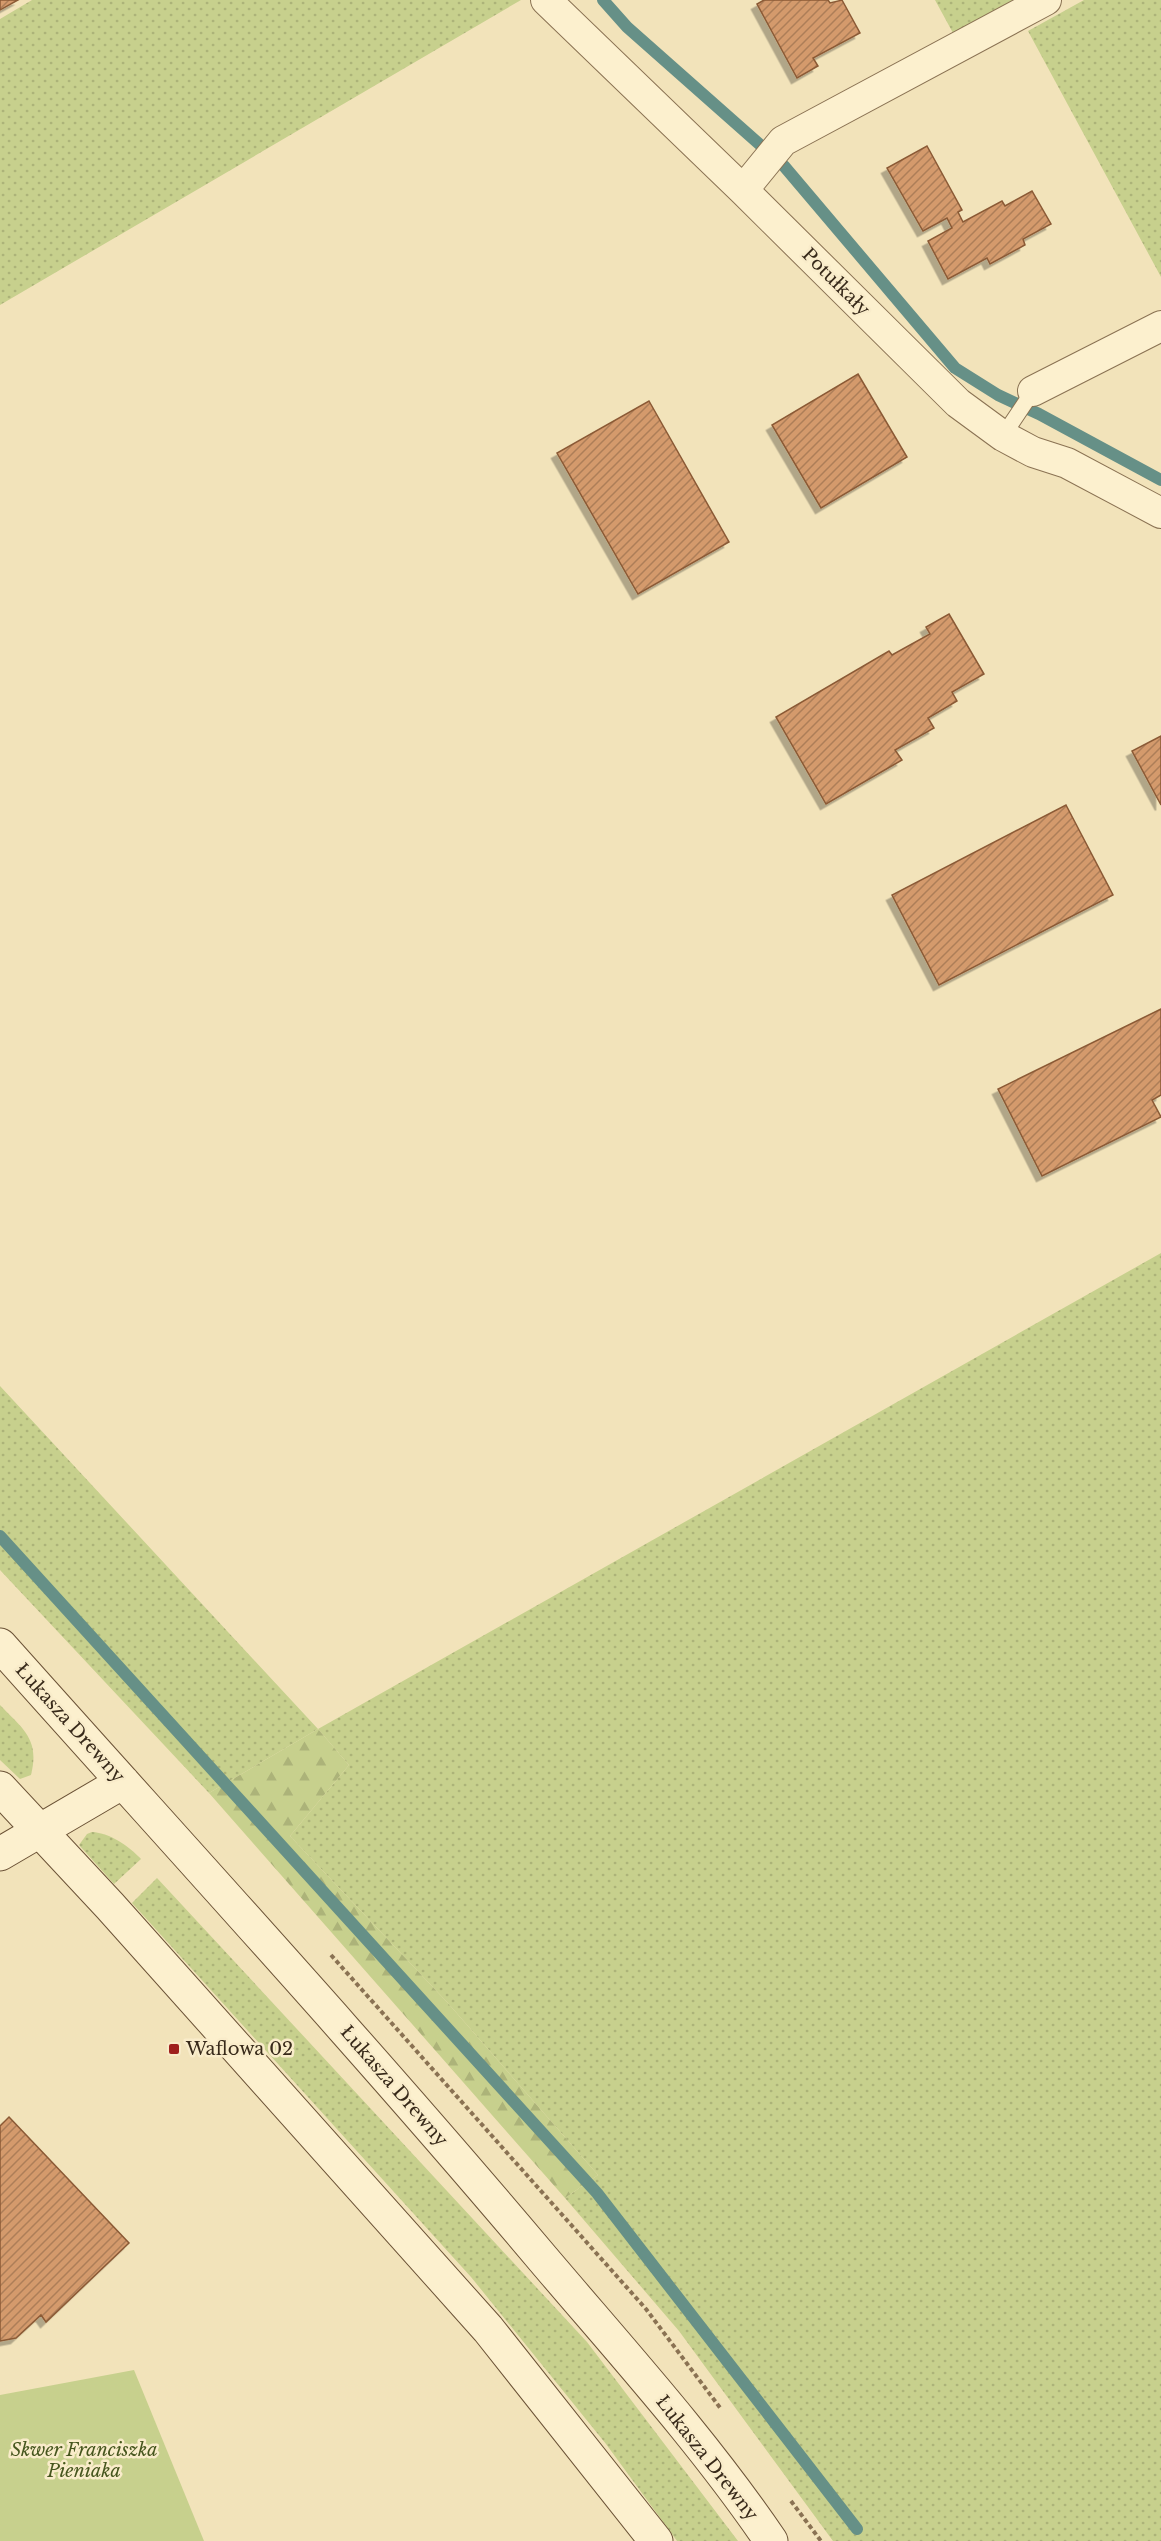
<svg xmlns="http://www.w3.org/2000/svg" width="1161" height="2541" font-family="'Libre Baskerville',serif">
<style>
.grass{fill:url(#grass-dots)}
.forest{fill:url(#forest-firs)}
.park{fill:#c7d08d}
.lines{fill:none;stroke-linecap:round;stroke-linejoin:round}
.stream{stroke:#669087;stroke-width:12}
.building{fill:url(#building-hatch);stroke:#8b5a36;stroke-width:1.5;filter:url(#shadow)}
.lane-casing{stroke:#8a7253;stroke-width:17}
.street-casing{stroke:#8a7253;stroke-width:32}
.secondary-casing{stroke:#6b5236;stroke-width:35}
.path{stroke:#8a7253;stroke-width:4;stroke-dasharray:4.5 3;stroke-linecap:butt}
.lane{stroke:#fcf0ce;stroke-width:15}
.street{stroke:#fcf0ce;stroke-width:30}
.secondary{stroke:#fcf0ce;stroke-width:33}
.poi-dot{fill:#9f201d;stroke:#f9ecca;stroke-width:2}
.labels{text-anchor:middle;stroke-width:5;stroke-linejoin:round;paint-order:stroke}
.street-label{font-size:18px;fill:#372919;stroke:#f9ecca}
.poi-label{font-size:18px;fill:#372919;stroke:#f9ecca;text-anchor:start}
.park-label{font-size:18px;font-style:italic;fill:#46561e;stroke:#f9ecca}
</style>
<defs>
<pattern id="grass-dots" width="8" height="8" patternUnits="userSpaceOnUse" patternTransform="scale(1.5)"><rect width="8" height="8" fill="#c7d08d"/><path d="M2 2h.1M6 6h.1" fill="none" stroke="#acb379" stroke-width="1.8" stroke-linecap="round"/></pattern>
<pattern id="forest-firs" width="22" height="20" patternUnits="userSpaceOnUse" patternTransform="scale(1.5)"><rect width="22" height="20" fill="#c7d08d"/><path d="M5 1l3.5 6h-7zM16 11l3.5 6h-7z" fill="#acb379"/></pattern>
<pattern id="building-hatch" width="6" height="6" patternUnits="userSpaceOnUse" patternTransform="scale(1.5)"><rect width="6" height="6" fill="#d49a6c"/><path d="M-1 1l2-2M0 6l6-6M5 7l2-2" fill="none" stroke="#ad7e58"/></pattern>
<filter id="shadow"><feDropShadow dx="-5.5" dy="5.5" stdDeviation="0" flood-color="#0004"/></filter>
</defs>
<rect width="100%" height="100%" fill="#f2e3ba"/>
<path class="grass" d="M32 0H521L0 305V19Z
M935 0H1013L953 33Z
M1084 0H1161V277L1028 31Z
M1161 1253V2541H833L679 2331 565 2198 598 2175 447 2002 290 1836 349 1765 318 1729 209 1793 0 1570V1386L318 1729Z
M0 1705C23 1729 40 1739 31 1775L20 1779 0 1760Z
M92 1832C110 1833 129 1846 141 1859L114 1884 79 1845 87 1834Z
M157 1878 587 2342 738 2541H677L606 2444 471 2277 132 1903Z"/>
<path class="forest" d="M318 1729 349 1765 290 1836 447 2002 598 2175 565 2198 209 1793Z"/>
<path class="park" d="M134 2370 204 2541H0V2395Z"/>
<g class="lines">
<path class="stream" d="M603 0 627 27 784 166 955 368 998 395 1039 414 1161 480
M0 1536 597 2193 857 2529"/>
</g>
<path class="building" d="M0 0H18L0 10Z
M764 0H828L830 3 842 0 860 33 813 58 818 66 797 78 757 4Z
M927 146 962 210 958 212 963 222 1002 201 1005 206 1032 191 1051 224 1023 239 1025 245 990 264 987 258 948 279 928 241 952 228 947 218 923 231 887 168Z
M858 374 907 457 821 508 772 425Z
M649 401 729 542 638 594 557 453Z
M949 614 984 674 952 692 957 701 928 718 934 728 895 750 902 760 826 804 776 717 889 651 892 655 930 634 926 627Z
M1161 736V805L1132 751Z
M1066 805 1113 895 939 985 892 895Z
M1161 1009V1095L1152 1100 1161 1117 1042 1176 998 1089Z
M9 2117 129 2243 46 2322 41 2315 16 2338 0 2341V2126Z"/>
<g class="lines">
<g class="lane-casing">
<path id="lane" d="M1003 436 1033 391"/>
</g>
<g class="street-casing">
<path id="street" d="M546 0 743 190 958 403 1003 436 1033 452 1067 463 1161 513
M743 190 783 141 1046 0
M1033 391 1161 326"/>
</g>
<g class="secondary-casing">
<path id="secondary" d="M0 1645C182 1849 367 2050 543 2259 621 2351 703 2441 771 2541
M0 1788 110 1906 488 2329 656 2541
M0 1854 123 1782"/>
</g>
<path class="path" d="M331 1955 646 2309 721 2409
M791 2501 821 2541"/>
<use href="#lane" class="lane"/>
<use href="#street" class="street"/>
<use href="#secondary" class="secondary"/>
</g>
<rect class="poi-dot" x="168" y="2043" width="12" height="12" rx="3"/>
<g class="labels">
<g class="street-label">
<text transform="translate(836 282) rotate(45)" y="6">Potułkały</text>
<text transform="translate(70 1723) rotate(48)" y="6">Łukasza Drewny</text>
<text transform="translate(394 2086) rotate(49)" y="6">Łukasza Drewny</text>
<text transform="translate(707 2458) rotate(52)" y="6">Łukasza Drewny</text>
</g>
<g class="poi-label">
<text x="186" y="2055">Waflowa 02</text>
</g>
<g class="park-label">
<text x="84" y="2456">Skwer Franciszka<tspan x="84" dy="21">Pieniaka</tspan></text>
</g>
</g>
</svg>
